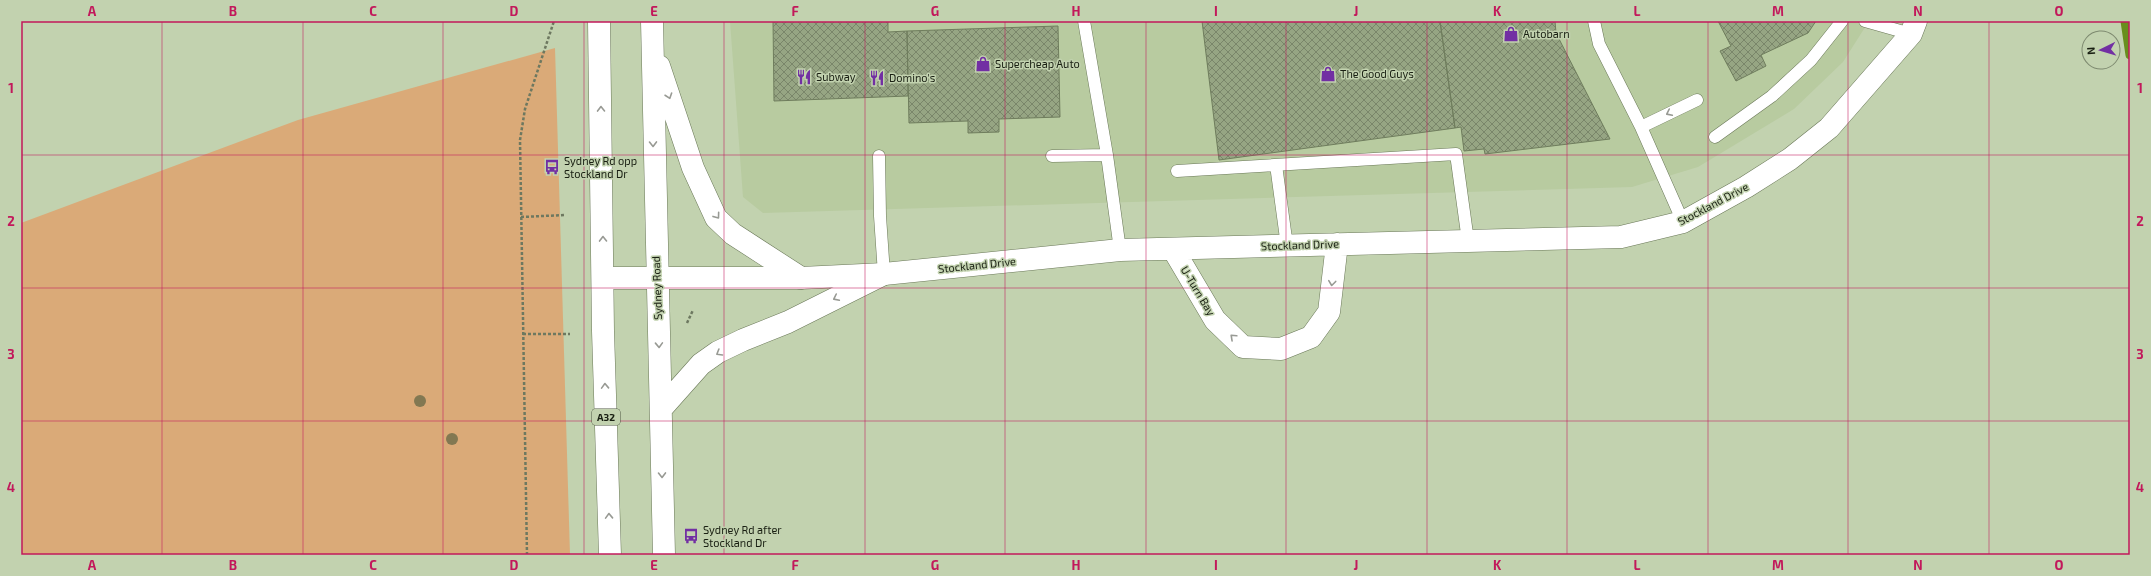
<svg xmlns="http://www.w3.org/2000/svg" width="2151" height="576" font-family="'Exo 2',sans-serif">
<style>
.built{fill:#b8cba0}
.green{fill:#daaa78}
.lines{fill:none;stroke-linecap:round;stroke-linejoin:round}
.stream{stroke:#688e1d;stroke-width:9}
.building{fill:url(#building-cross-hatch);stroke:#6f7d5d}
.lane-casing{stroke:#6a7858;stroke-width:13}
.street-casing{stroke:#6a7858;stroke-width:23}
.highway-casing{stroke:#6a7858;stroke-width:23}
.path{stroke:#6d7860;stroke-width:2.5;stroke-dasharray:3 2;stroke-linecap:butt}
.lane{stroke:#fff;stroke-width:12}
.street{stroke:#fff;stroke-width:22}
.highway{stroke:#fff;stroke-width:22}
.tree{fill:#827852}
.oneway{stroke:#989a94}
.grid{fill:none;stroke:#c2185b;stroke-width:1;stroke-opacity:0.55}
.labels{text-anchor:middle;stroke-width:3;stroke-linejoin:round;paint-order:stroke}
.shield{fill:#c2d2af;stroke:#4c5541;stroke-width:1}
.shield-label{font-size:10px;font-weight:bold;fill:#191f12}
.poi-label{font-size:11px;fill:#191f12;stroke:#c2d2af;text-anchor:start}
.street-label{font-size:11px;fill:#191f12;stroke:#c2d2af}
.neatline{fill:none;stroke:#c2185b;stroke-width:1.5}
.grid-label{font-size:13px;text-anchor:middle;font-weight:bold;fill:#c2185b}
</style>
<defs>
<pattern id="building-cross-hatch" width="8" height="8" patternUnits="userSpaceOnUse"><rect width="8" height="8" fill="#96a583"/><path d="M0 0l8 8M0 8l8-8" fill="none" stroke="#7a866a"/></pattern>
</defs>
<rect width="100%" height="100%" fill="#c2d2af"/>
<path class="built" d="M730 21H1869L1843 62 1794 109 1698 167 1632 187 763 213 743 197Z"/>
<path class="green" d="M555 48 570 555H21V223L298 120Z"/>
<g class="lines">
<path class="stream" d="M2125 21 2130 55"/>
</g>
<path class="building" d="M773 21H888V32L907 31 908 96 774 101Z
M1202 21H1440L1455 128 1219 160Z
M1440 21H1555L1556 33 1610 139 1485 154 1484 149 1464 151 1461 127 1455 128Z
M1718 21H1816L1808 33 1761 55 1766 66 1736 81 1720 51 1731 46Z
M1058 26 1060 117 999 119V132L968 133V121L909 123 907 31Z"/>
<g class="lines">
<g class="lane-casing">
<path id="lane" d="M1084 21 1107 155 1120 250
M1594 21 1599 44 1641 127 1683 222
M1865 21 1911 34
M1641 127 1697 100
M1715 137 1772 96 1811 60 1842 21
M879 156 880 216 884 274
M1052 156 1107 155
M1276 165 1287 246
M1177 171 1456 154 1468 241"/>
</g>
<g class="street-casing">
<path id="street" d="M1173 249 1215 320 1243 347 1281 349 1311 337 1329 312 1337 244
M604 278H801L884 274 1120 250 1621 237 1683 222 1746 187 1790 159 1829 128 1911 34 1916 21"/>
</g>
<g class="highway-casing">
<path id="highway" d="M599 21 603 331 610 555
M652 21 664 555
M659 66 693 168 716 218 733 234 801 278
M661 409 701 364 718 352 743 340 788 322 884 274"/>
</g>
<path class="path" d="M521 217 565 215
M687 323 693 310
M523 334H570
M527 555 520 140 525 109 554 21"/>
<use href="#lane" class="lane"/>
<use href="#street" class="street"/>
<use href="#highway" class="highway"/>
</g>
<g class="tree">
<circle cx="420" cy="401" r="6"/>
<circle cx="452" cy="439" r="6"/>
</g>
<defs><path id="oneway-chevron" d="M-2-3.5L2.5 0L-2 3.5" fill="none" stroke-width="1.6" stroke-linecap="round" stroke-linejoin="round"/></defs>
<g class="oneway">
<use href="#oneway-chevron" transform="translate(669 96) rotate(71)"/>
<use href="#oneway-chevron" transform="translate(601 109) rotate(-91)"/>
<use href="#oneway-chevron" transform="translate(1669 113) rotate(154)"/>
<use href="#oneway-chevron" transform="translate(653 144) rotate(89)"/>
<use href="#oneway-chevron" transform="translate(717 216) rotate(54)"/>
<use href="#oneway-chevron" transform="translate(603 239) rotate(-91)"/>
<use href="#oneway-chevron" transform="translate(1332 283) rotate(97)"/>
<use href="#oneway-chevron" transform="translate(836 298) rotate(154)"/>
<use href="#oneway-chevron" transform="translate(1233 337) rotate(-137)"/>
<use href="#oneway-chevron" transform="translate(659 345) rotate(88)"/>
<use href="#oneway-chevron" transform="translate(719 353) rotate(149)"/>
<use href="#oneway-chevron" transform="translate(605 386) rotate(-92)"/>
<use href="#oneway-chevron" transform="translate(662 475) rotate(89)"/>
<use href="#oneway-chevron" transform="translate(609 516) rotate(-92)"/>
</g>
<path class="grid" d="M162 21V555M303 21V555M443 21V555M584 21V555M724 21V555M865 21V555M1005 21V555M1146 21V555M1286 21V555M1427 21V555M1567 21V555M1708 21V555M1848 21V555M1989 21V555M21 155H2130M21 288H2130M21 421H2130"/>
<defs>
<g id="shop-bare" transform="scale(1.2)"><path d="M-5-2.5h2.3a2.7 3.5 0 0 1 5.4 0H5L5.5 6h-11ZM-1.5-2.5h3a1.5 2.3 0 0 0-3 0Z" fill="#722fa3" stroke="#c2d2af" stroke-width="2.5" paint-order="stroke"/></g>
<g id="restaurant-bare" transform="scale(1.2)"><path d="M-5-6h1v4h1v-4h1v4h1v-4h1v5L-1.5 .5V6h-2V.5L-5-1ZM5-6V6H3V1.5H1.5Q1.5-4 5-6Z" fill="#722fa3" stroke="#c2d2af" stroke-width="2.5" paint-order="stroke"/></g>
<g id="bus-bare" transform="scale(1.2)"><path d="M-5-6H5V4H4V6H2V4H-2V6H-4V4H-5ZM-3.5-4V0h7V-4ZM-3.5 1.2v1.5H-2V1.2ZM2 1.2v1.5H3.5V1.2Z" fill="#722fa3" stroke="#c2d2af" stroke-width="2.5" paint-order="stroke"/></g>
</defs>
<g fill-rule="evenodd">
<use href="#shop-bare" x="1511" y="34"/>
<use href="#shop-bare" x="983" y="64"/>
<use href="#shop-bare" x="1328" y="74"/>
<use href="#restaurant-bare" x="804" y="77"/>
<use href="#restaurant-bare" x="877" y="78"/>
<use href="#bus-bare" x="552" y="167"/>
<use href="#bus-bare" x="691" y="536"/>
</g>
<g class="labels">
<rect class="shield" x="592" y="409" width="28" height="16" rx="3"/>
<g class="shield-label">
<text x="606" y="421">A32</text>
</g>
<g class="poi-label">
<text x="1523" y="38">Autobarn</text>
<text x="995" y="68">Supercheap Auto</text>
<text x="1340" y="78">The Good Guys</text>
<text x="816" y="81">Subway</text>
<text x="889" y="82">Domino's</text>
<text x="564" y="165">Sydney Rd opp<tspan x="564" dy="13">Stockland Dr</tspan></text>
<text x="703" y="534">Sydney Rd after<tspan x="703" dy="13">Stockland Dr</tspan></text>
</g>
<g class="street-label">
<text transform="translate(1713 204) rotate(-28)" y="4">Stockland Drive</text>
<text transform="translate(1300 245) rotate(-2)" y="4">Stockland Drive</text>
<text transform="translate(977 265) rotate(-6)" y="4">Stockland Drive</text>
<text transform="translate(657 288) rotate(-92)" y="4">Sydney Road</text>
<text transform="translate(1198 291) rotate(59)" y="4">U-Turn Bay</text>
</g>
</g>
<rect width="2151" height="576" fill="none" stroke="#c2d2af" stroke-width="44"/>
<g transform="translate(2101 50) rotate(265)"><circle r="19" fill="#c2d2af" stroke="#7e8a70"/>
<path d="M0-3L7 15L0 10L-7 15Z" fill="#722fa3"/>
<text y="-6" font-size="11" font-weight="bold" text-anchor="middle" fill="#191f12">N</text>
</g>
<rect x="22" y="22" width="2107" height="532" class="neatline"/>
<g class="grid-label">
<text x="92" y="16">A</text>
<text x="233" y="16">B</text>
<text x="373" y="16">C</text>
<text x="514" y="16">D</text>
<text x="654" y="16">E</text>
<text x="795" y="16">F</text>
<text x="935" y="16">G</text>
<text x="1076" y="16">H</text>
<text x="1216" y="16">I</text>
<text x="1356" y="16">J</text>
<text x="1497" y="16">K</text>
<text x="1637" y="16">L</text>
<text x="1778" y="16">M</text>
<text x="1918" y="16">N</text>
<text x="2059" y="16">O</text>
<text x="11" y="93">1</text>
<text x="2140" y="93">1</text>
<text x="11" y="226">2</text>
<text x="2140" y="226">2</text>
<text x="11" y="359">3</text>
<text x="2140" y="359">3</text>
<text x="11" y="492">4</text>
<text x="2140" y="492">4</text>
<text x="92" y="570">A</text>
<text x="233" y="570">B</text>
<text x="373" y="570">C</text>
<text x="514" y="570">D</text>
<text x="654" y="570">E</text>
<text x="795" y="570">F</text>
<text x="935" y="570">G</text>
<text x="1076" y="570">H</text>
<text x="1216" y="570">I</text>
<text x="1356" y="570">J</text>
<text x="1497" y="570">K</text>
<text x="1637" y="570">L</text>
<text x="1778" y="570">M</text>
<text x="1918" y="570">N</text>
<text x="2059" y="570">O</text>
</g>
</svg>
